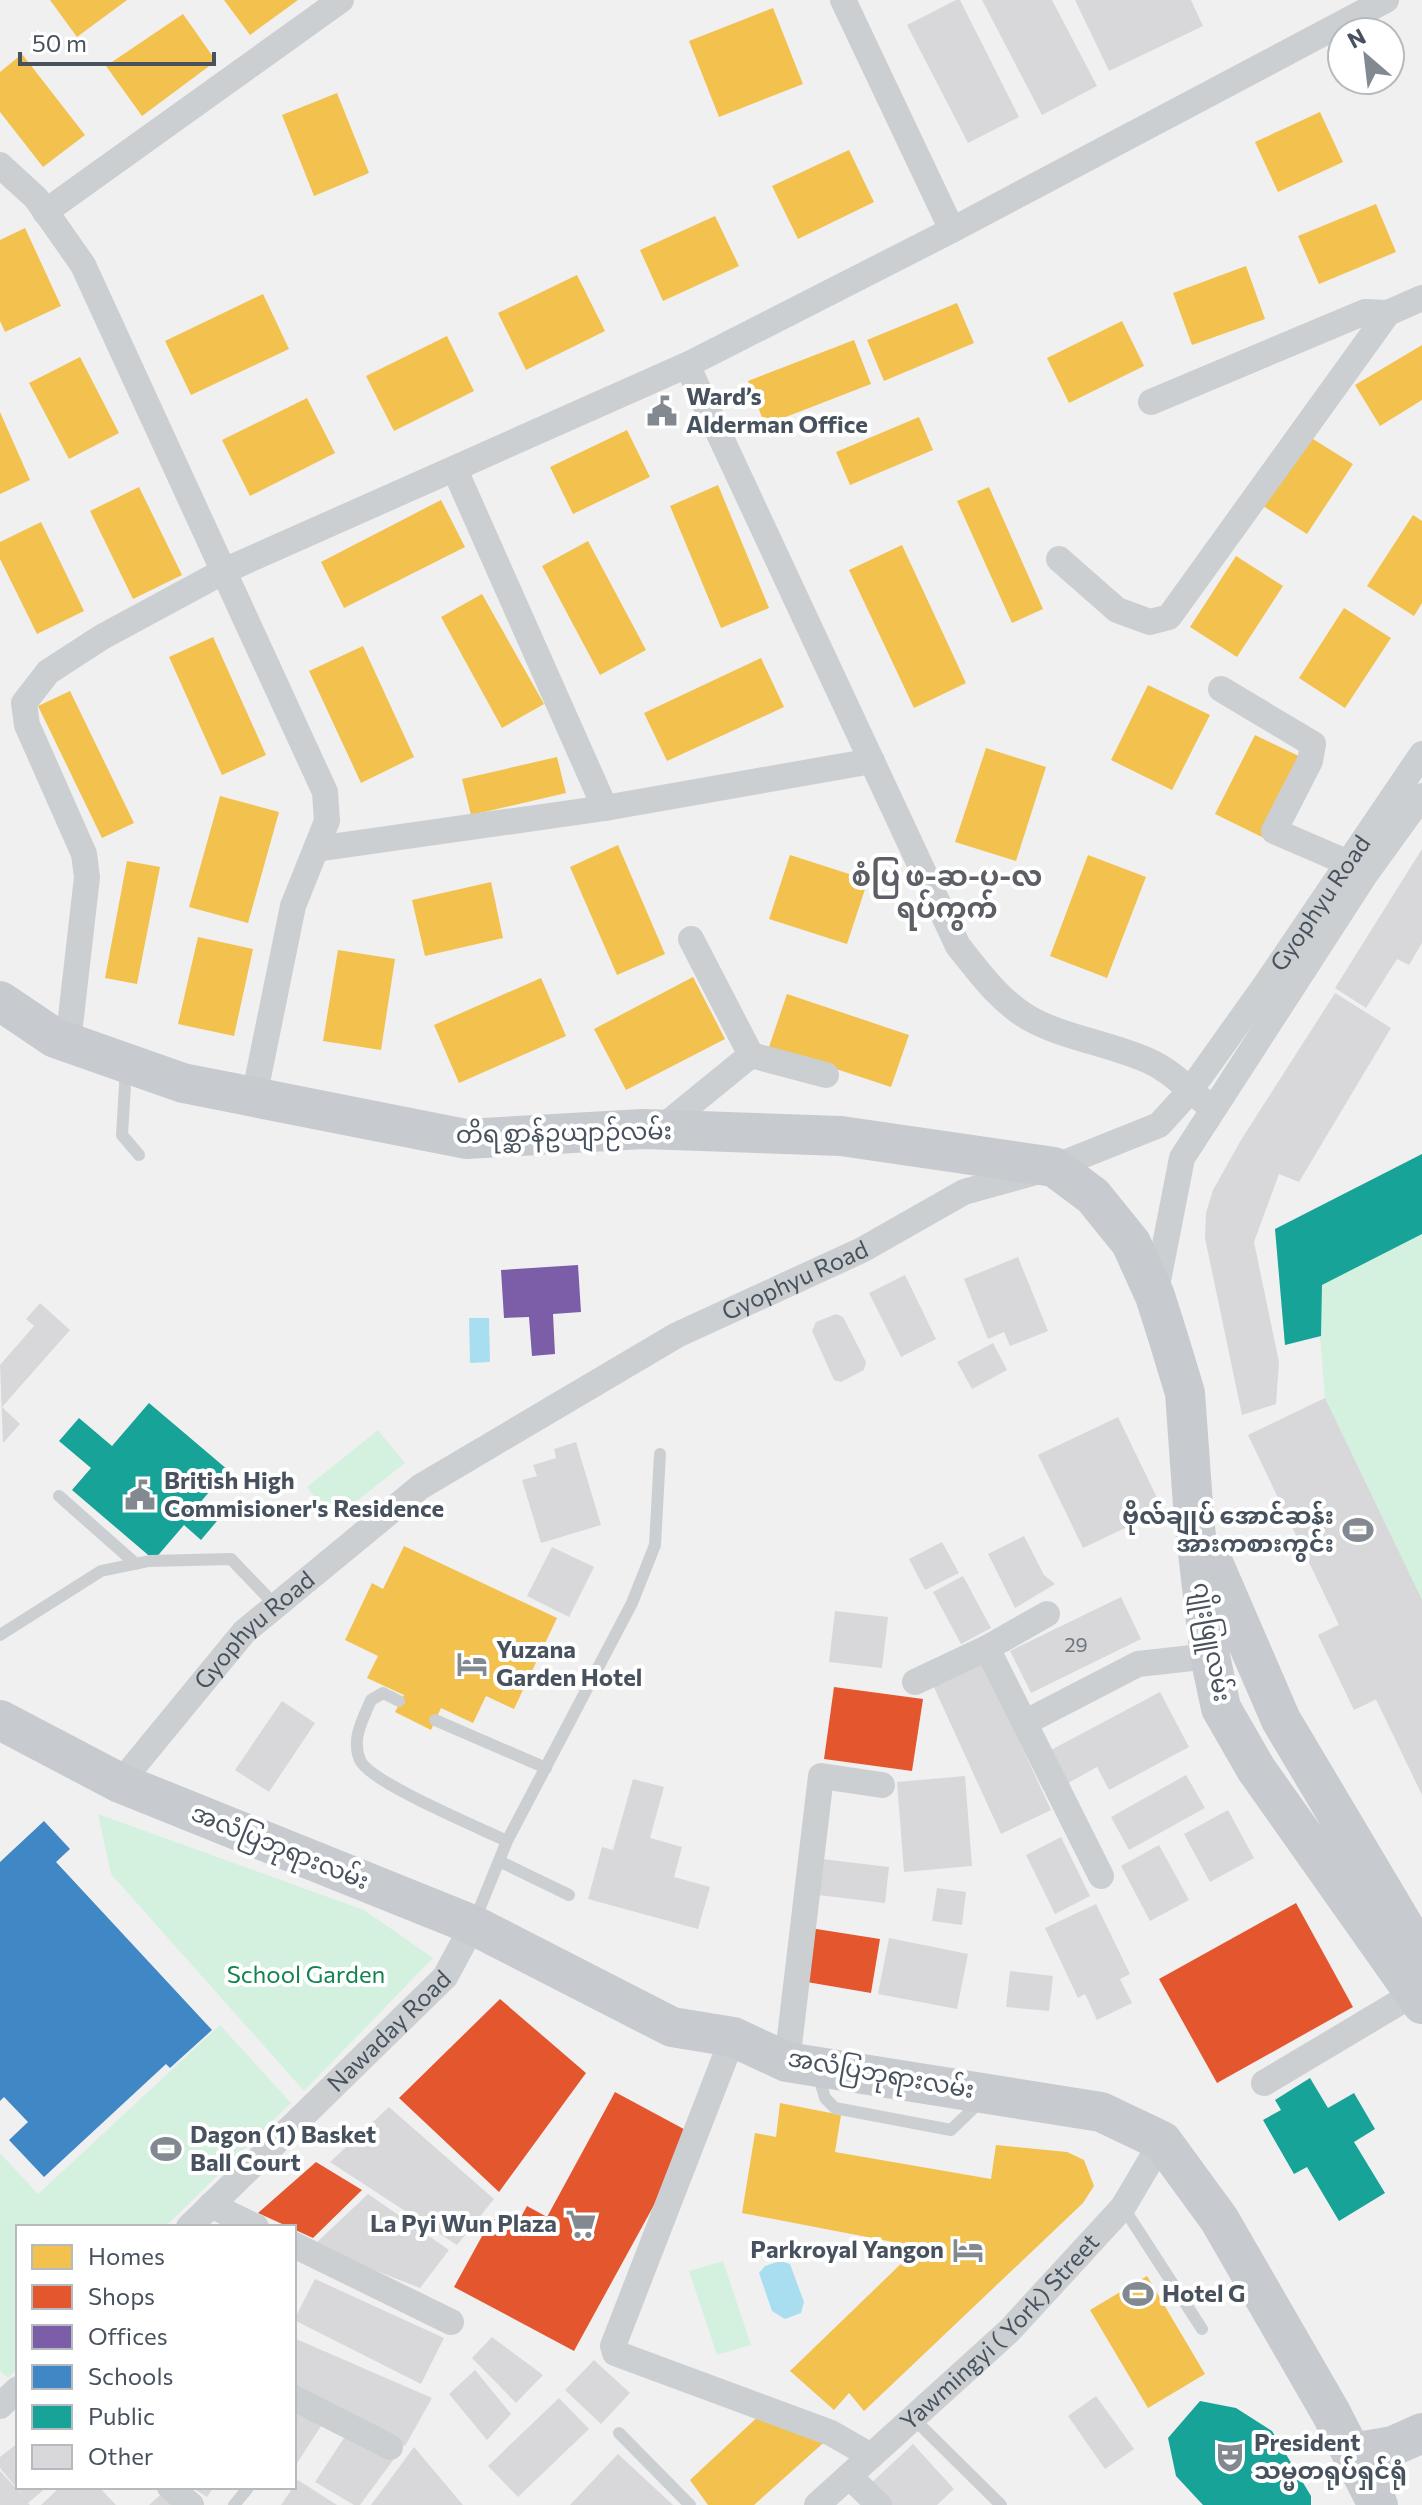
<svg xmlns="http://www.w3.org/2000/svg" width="1422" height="2505" font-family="Commissioner,'Noto Sans Myanmar',sans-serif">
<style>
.green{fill:#d4f1e0}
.water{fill:#a8deef}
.homes{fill:#f2c14e}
.shops{fill:#e4572e}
.offices{fill:#7b5ea7}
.schools{fill:#3f88c5}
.public{fill:#17a398}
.building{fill:#d8d8da}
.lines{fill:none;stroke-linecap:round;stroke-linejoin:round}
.service{stroke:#cccfd1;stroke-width:12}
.minor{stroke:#cccfd1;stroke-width:26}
.primary{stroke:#c7cbcf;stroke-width:40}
.labels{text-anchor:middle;stroke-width:8;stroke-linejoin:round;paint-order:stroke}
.number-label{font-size:20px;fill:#6d757e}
.poi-label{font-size:24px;font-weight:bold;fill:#47525e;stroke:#fff;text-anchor:start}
.street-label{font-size:24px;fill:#47525e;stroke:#fff}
.park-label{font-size:24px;fill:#13834f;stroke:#fff}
.quarter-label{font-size:28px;font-weight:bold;fill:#5c5f65;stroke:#fff}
</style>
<rect width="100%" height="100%" fill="#f1f0f0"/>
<path class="green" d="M1422 1154V1795L1376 1700 1354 1710 1318 1635 1339 1624 1248 1435 1325 1398 1320 1336 1285 1345 1275 1229Z
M378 1430 405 1463 333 1520 307 1487Z
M98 1814 364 1910 433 1958 304 2091 111 1874Z
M220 2025 291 2103 165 2227H18V2368L8 2378 0 2371V2153L38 2194Z
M723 2261 751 2345 717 2355 689 2271Z"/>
<path class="water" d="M469 1318H489L490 1362 470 1363Z
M780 2261 790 2264 804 2302 801 2313 785 2319 772 2311 759 2273 765 2266Z"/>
<path class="homes" d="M50 0H127L77 37Z
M224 0H298L250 35Z
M773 8 803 84 719 117 689 41Z
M183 14 216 61 142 116 106 66Z
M22 54 85 135 43 167 0 112V72Z
M337 93 369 173 314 196 282 115Z
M1320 112 1343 162 1278 192 1255 142Z
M849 150 874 202 798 239 772 186Z
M1376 204 1396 252 1319 284 1298 236Z
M715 216 739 266 663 301 640 250Z
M25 228 61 306 5 332 0 321V240Z
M1246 266 1265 319 1192 345 1173 293Z
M577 275 605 331 526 370 498 313Z
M263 294 289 349 191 395 165 341Z
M957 303 974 343 884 381 867 340Z
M1122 321 1144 366 1069 403 1047 358Z
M447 336 474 391 394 431 366 376Z
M854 340 871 384 765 425 748 381Z
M1422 345V400L1380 426 1355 385Z
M80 357 119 433 69 459 29 383Z
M307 398 335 453 250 496 222 440Z
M0 412 30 480 0 494Z
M919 417 933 450 850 485 836 452Z
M627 430 650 477 573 514 550 467Z
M1305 434 1353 464 1307 534 1260 504Z
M718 485 769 608 721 628 670 506Z
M139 487 182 575 133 599 90 511Z
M989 487 1043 609 1012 623 957 501Z
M441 500 465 547 344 608 321 562Z
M1413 515 1422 521V603L1414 616 1367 586Z
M41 522 84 611 37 634 0 559V542Z
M588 541 646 650 600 675 542 566Z
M902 545 966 683 914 708 849 570Z
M1236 556 1283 586 1237 657 1190 627Z
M482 594 544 704 502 728 441 617Z
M1344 608 1391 638 1345 708 1299 678Z
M213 637 266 755 222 775 169 657Z
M363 646 414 757 361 783 309 671Z
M761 658 784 707 667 761 644 713Z
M1148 685 1210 715 1172 790 1111 760Z
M70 691 134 823 102 838 38 706Z
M1255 735 1303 758 1264 838 1215 814Z
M986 748 1046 767 1016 861 955 842Z
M557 757 566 793 471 815 462 779Z
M220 796 279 812 248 923 189 907Z
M618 845 665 954 617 975 570 867Z
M790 855 868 880 847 944 769 919Z
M1088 855 1146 877 1107 978 1050 956Z
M127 861 160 867 137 984 105 978Z
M491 882 503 938 425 956 412 900Z
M198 937 253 949 234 1036 178 1024Z
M338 950 395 959 381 1050 323 1041Z
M693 977 725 1039 626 1090 594 1029Z
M541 978 566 1036 459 1083 434 1025Z
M787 994 909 1035 891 1087 769 1047Z
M404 1546 557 1618 514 1709 486 1696 473 1723 441 1708 431 1730 395 1712 404 1695 367 1678 378 1656 345 1640 372 1583 383 1589Z
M780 2103 841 2115 835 2152 991 2179 996 2145 1067 2152 1084 2160 1094 2186 1083 2203 864 2411 849 2393 834 2410 790 2371 907 2258 898 2243 742 2213 755 2133 776 2137Z
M1147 2276 1205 2374 1148 2408 1090 2310Z
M764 2411 830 2437 754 2505H708L690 2480Z"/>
<path class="shops" d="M834 1687 923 1699 912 1771 824 1759Z
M1296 1903 1353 2007 1217 2083 1159 1979Z
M810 1928 880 1939 871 1993 801 1981Z
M500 1999 586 2073 499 2192 399 2098Z
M615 2092 693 2134 574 2351 454 2287 492 2218 514 2230 527 2206 547 2217Z
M316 2162 362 2190 313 2238 258 2213Z"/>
<path class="offices" d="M578 1265 581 1312 553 1314 555 1354 532 1356 529 1317 504 1318 501 1270Z"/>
<path class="schools" d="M44 1821 70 1849 56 1862 212 2030 170 2068 166 2064 44 2177 9 2140 28 2122 4 2097 0 2101V1862Z"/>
<path class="public" d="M1422 1154V1234L1322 1285 1321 1336 1285 1345 1275 1229Z
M149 1403 228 1470 198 1505 217 1521 201 1540 184 1525 154 1560 72 1490 91 1468 59 1441 79 1418 112 1446Z
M1310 2078 1328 2108 1354 2093 1375 2129 1354 2142 1385 2193 1339 2221 1307 2167 1294 2174 1263 2120 1281 2110 1275 2100Z
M1200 2401 1236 2408 1272 2431 1311 2496V2505H1203L1176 2476 1168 2438Z"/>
<path class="building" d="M956 0H960L1019 117 968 143 907 25Z
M982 0H1052L1097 86 1042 115Z
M1075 0H1191L1203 26 1109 71Z
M1422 849V943L1409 965 1397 959 1366 1008 1335 988Z
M1335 993 1391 1028 1299 1182 1279 1174 1254 1242 1279 1362 1276 1404 1242 1415 1205 1238 1206 1213 1213 1190 1241 1140Z
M1018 1257 1048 1331 1010 1346 1004 1332 988 1339 964 1279Z
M905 1275 936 1339 901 1357 869 1293Z
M40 1303 70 1330 2 1407 20 1424 3 1443 0 1365 34 1326 26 1319Z
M836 1314 843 1317 866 1362 864 1370 841 1382 834 1380 812 1331 816 1322Z
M993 1343 1007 1370 972 1389 957 1362Z
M1325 1398 1422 1600V1795L1376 1699 1354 1710 1318 1635 1339 1625 1248 1435Z
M1118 1417 1163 1510 1083 1548 1038 1455Z
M576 1442 601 1525 541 1543 522 1480 537 1476 533 1465 556 1458 554 1449Z
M1024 1536 1044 1575 1055 1584 1015 1608 988 1554Z
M942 1542 959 1573 925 1590 909 1559Z
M552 1547 594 1567 569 1617 527 1596Z
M963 1576 991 1628 961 1644 933 1592Z
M1121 1597 1141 1639 1031 1693 1010 1651Z
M835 1611 888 1617 882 1668 829 1662Z
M982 1660 1051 1810 1001 1834 932 1683Z
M1160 1692 1189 1747 1109 1790 1097 1767 1068 1783 1051 1750Z
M282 1701 315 1723 269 1792 235 1770Z
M1186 1775 1205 1808 1129 1850 1111 1817Z
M965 1776 972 1866 904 1872 897 1782Z
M633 1779 664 1787 650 1838 682 1847 674 1877 710 1887 698 1929 588 1899 602 1847 613 1850Z
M1228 1810 1254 1858 1210 1882 1184 1834Z
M1061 1837 1090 1896 1055 1914 1026 1855Z
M1159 1845 1189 1900 1150 1921 1121 1866Z
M822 1859 889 1867 885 1903 818 1895Z
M937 1888 966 1892 962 1925 932 1921Z
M1096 1904 1130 1974 1120 1979 1132 2003 1097 2020 1085 1994 1078 1998 1045 1928Z
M889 1938 968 1954 957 2009 878 1994Z
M1010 1971 1053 1976 1049 2011 1006 2007Z
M389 2107 494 2199 457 2245 330 2162Z
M368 2194 449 2250 420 2288 313 2246Z
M315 2279 444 2338 421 2384 294 2320Z
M492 2337 543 2375 516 2403 472 2358Z
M294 2338 432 2398 405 2446 294 2392Z
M594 2360 630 2393 601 2424 565 2390Z
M475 2370 511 2414 487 2440 449 2394Z
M1096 2396 1134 2449 1105 2469 1068 2416Z
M559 2398 589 2429 518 2497 488 2466Z
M294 2409 321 2426 294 2468Z
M348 2432 394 2459 360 2505H354L315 2482Z
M18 2443V2487H47L28 2503 30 2505H0V2471L24 2497 0 2468V2457Z
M913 2444 954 2489 937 2505H886L868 2486Z
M414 2447 463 2505H371Z
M618 2454 673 2505H570Z
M298 2480 337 2505H281Z
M60 2487H99L116 2505H41Z
M191 2487H214L207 2497Z
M167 2489 182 2505H149Z"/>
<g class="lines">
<path class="service" d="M126 1069 122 1135 139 1155
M59 1496 136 1564
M0 1635 101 1571 149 1561 231 1559 276 1606
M399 1701 383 1693 371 1700C363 1719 351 1739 360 1760 369 1782 480 1828 507 1841
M435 1720 546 1768
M499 1861 569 1895
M474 1922 507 1841 632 1603 655 1545 660 1454
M818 2073 825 2098 835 2108 951 2130 982 2100
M1123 2207 1202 2329
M913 2418 1001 2505
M619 2433 690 2505
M234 2505 248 2488"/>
<g class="minor">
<path d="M843 0 952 230"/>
<path d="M0 165 36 198 83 265 325 792 327 821 293 906 254 1097"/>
<path d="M45 212 341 0"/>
<path d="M687 365 958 946C979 972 998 999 1027 1017 1063 1038 1110 1043 1149 1061 1174 1072 1190 1093 1213 1108"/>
<path d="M1151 402 1365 312 1388 313"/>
<path d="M455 470 605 808"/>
<path d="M1059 559 1117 610 1150 622 1169 617 1388 313 1422 298"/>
<path d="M1221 689 1313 744 1310 761 1274 831 1346 862"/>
<path d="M316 849 605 808 872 761"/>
<path d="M691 939 751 1055"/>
<path d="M68 1043 87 877 84 854 27 725 24 703 48 672 102 637 226 570 687 365 952 230 1386 0"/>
<path d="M659 1130 751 1055 826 1075"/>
<path d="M1155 1296 1182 1158 1365 875 1422 796"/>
<path d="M1047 1614 987 1648 1101 1876"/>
<path d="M915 1682 987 1648"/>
<path d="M1026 1722 1138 1664 1210 1656"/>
<path id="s1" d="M120 1783 244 1632 420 1487 677 1335 862 1250 964 1192 1054 1167 1159 1125 1189 1092 1266 984 1422 754"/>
<path d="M733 2037 613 2346 615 2353 831 2433 871 2456"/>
<path d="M787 2062 821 1776 882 1785"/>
<path d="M1264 2083 1415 1993"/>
<path d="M211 2205 256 2227"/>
<path id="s2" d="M189 2227 445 1977 473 1925"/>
<path d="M294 2245 451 2322"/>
<path d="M294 2398 390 2447"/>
<path d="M0 2406 18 2389"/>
<path d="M849 2476 879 2505"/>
<path d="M170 2487 191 2505"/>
<path id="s3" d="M817 2505 1009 2331 1123 2207 1162 2141"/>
</g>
<path class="primary" d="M0 1001 55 1038 183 1083 466 1139 643 1129 841 1136 1054 1167 1093 1196 1131 1243 1155 1296 1168 1337 1185 1393 1194 1519 1210 1656 1221 1708 1256 1769 1422 2004
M1211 1558 1281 1720 1422 1957
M0 1720 120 1783 473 1925 672 2027 733 2037 787 2062 1101 2112 1162 2141 1219 2219 1331 2413 1378 2505
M1352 2453 1393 2446 1422 2433"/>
</g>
<defs>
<g id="civic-bare" transform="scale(2.4)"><path d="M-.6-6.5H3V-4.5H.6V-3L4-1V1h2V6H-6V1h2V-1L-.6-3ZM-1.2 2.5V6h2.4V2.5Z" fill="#828991" stroke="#fff" stroke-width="2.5" paint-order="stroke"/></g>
<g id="stadium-bare" transform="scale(2.4)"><path d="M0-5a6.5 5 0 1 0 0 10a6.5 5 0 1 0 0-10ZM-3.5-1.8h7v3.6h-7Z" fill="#828991" stroke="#fff" stroke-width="2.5" paint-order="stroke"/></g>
<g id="hotel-bare" transform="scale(2.4)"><path d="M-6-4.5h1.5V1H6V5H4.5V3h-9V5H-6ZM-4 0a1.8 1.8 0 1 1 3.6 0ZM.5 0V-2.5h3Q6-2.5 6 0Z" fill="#828991" stroke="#fff" stroke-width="2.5" paint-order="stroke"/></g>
<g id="supermarket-bare" transform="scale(2.4)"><path d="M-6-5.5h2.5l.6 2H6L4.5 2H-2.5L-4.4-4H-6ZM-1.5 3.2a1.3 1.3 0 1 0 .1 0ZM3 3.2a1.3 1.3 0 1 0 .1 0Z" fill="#828991" stroke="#fff" stroke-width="2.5" paint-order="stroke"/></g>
<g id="theatre-bare" transform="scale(2.4)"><path d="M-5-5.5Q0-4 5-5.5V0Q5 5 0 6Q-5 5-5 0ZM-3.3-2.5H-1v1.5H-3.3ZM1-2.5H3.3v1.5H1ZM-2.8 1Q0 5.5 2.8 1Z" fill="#828991" stroke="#fff" stroke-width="2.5" paint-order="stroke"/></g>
</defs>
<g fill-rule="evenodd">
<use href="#civic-bare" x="662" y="411"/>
<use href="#civic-bare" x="140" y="1495"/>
<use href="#stadium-bare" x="1358" y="1530"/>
<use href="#hotel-bare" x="472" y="1664"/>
<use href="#stadium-bare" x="166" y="2149"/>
<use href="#supermarket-bare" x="581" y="2224"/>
<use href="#hotel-bare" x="968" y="2250"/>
<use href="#stadium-bare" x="1138" y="2294"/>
<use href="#theatre-bare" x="1230" y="2457"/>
</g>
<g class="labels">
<g class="number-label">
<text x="1076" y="1652">29</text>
</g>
<g class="poi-label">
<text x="686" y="405">Ward’s<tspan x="686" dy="28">Alderman Office</tspan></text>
<text x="164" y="1489">British High<tspan x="164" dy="28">Commisioner's Residence</tspan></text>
<text x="1334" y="1524" text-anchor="end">ဗိုလ်ချုပ် အောင်ဆန်း<tspan x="1334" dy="28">အားကစားကွင်း</tspan></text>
<text x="496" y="1658">Yuzana<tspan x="496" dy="28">Garden Hotel</tspan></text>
<text x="190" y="2143">Dagon (1) Basket<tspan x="190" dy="28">Ball Court</tspan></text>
<text x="557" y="2232" text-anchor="end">La Pyi Wun Plaza</text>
<text x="944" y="2258" text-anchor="end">Parkroyal Yangon</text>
<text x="1162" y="2302">Hotel G</text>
<text x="1254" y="2451">President<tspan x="1254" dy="28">သမ္မတရုပ်ရှင်ရုံ</tspan></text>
</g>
<g class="street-label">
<text dy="8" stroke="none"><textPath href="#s1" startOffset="1524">Gyophyu Road</textPath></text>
<text transform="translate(564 1133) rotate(-1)" y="8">တိရစ္ဆာန်ဥယျာဉ်လမ်း</text>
<text dy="8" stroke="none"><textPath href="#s1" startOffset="852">Gyophyu Road</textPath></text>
<text dy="8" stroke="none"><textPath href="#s1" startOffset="204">Gyophyu Road</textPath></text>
<text transform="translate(1212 1642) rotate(80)" y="8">ဂျိုးဖြူလမ်း</text>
<text transform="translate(280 1847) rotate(22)" y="8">အလံပြဘုရားလမ်း</text>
<text dy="8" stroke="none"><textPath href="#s2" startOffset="280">Nawaday Road</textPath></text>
<text transform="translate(881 2074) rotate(10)" y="8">အလံပြဘုရားလမ်း</text>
<text dy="8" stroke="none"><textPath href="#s3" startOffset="252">Yawmingyi ( York) Street</textPath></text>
</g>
<g class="park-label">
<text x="306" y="1983">School Garden</text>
</g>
<g class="quarter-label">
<text x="947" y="886">စံပြ ဖ-ဆ-ပ-လ<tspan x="947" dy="32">ရပ်ကွက်</tspan></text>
</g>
</g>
<rect x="16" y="2225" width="280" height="264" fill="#ffffff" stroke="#b5babf" stroke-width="2"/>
<rect x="32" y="2245" width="40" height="24" fill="#f2c14e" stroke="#b5babf" stroke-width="2"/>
<text x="88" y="2265" font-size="24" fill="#47525e">Homes</text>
<rect x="32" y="2285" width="40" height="24" fill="#e4572e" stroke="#b5babf" stroke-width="2"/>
<text x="88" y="2305" font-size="24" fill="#47525e">Shops</text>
<rect x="32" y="2325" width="40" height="24" fill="#7b5ea7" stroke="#b5babf" stroke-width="2"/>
<text x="88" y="2345" font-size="24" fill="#47525e">Offices</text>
<rect x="32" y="2365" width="40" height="24" fill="#3f88c5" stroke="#b5babf" stroke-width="2"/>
<text x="88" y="2385" font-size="24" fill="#47525e">Schools</text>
<rect x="32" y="2405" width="40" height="24" fill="#17a398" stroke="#b5babf" stroke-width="2"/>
<text x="88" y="2425" font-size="24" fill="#47525e">Public</text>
<rect x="32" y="2445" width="40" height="24" fill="#d8d8da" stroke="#b5babf" stroke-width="2"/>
<text x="88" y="2465" font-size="24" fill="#47525e">Other</text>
<g transform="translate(1366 56) rotate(332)"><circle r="38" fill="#ffffff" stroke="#b5babf" stroke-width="2"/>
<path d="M0-6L14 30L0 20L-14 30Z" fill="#828991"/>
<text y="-12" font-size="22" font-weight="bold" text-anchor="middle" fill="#47525e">N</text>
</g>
<path d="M20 52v12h194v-12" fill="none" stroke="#47525e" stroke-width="4"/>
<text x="32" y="52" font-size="24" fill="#47525e" stroke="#ffffff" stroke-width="6" paint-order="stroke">50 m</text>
</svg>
